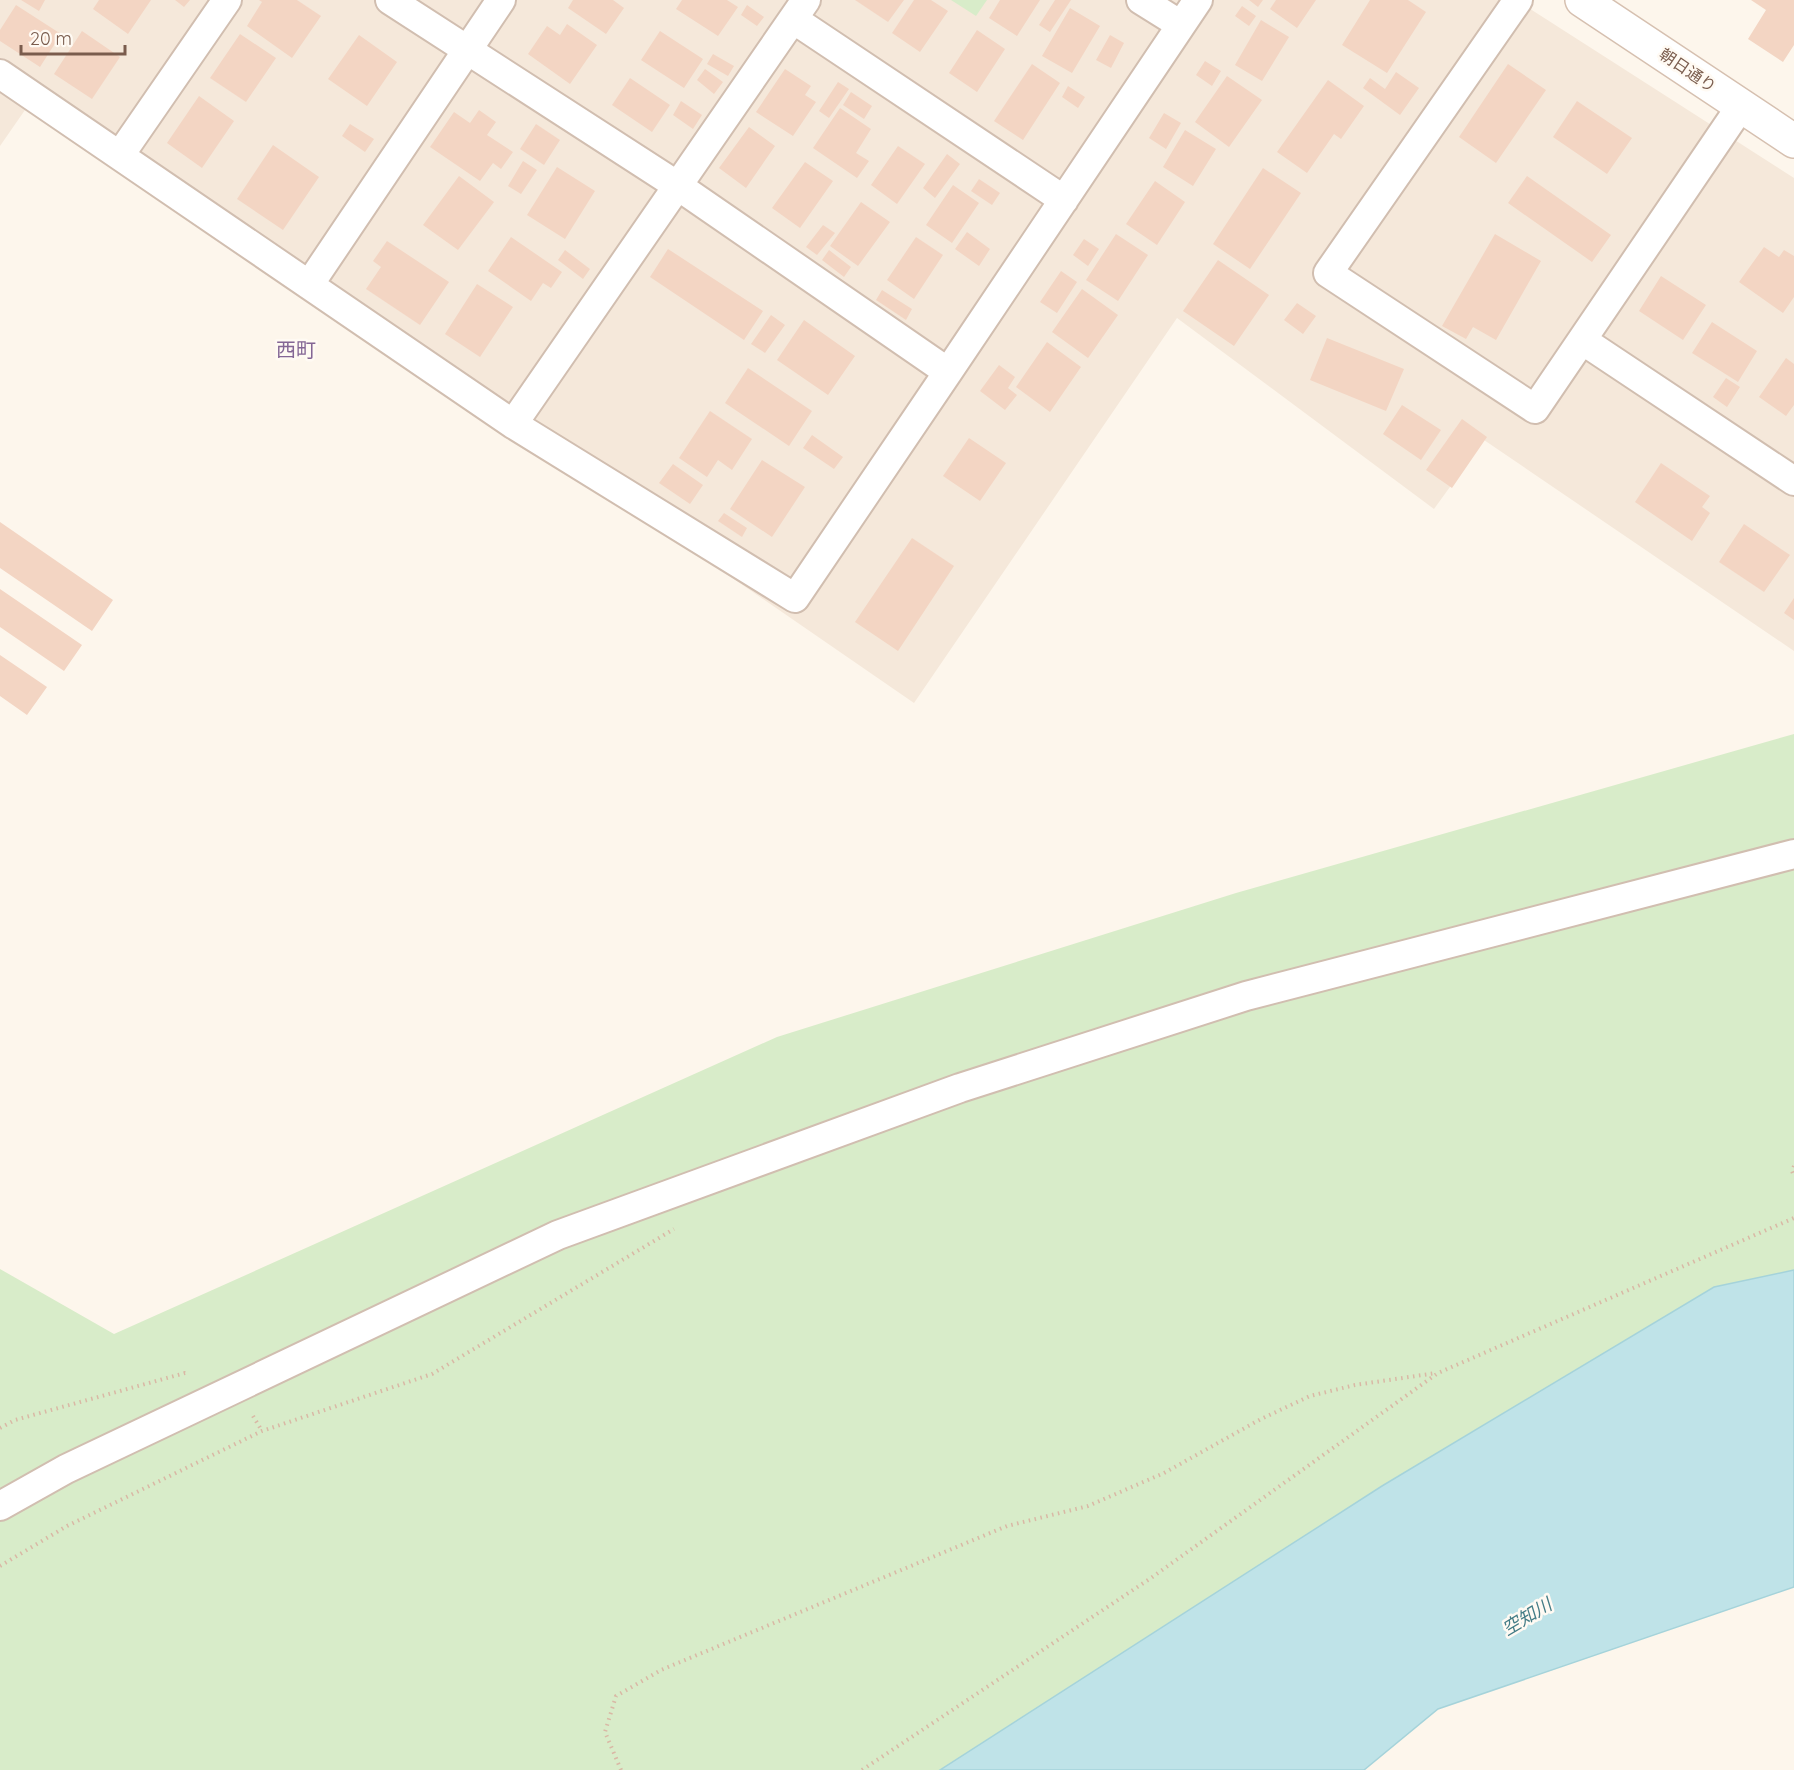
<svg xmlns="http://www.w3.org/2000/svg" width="1794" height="1770" font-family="Quicksand,'Noto Sans JP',sans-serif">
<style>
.residential{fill:#f5e8da}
.green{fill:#d8ecc9}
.water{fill:#bfe3e8;stroke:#a5d3da;stroke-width:1.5}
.building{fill:#f3d5c3}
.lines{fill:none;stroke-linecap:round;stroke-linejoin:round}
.street-casing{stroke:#d1beb0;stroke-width:32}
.secondary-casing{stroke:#d6c0b0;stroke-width:36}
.path{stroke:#d9b8a5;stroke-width:4;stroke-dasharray:1.5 4.5;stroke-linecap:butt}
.street{stroke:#fff;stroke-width:28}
.secondary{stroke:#fff;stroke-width:33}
.labels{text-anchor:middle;stroke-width:5;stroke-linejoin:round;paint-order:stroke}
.street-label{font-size:16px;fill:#7a5c4d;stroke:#fffaf3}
.water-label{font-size:18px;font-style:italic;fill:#437c86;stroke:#fffaf3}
.quarter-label{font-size:20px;fill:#846695;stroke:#fffaf3}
</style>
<rect width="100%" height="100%" fill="#fdf6ec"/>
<path class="residential" d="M0 0H1516L1794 178V651L1484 440 1434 509 1177 318 914 703 34 97 0 146Z"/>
<path class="green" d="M951 0H987L976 16Z
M1794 734V1287L978 1770H0V1269L114 1334 777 1037 1236 893Z"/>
<path class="water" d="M1794 1270V1587L1438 1709 1364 1770H940L1382 1486 1714 1287Z"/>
<path class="building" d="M21 0H45L39 11Z
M99 0H151L128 34 93 9Z
M175 0H190L184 7Z
M259 0H297L321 16 292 58 247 26 262 2Z
M573 0H613L624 8 606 34 568 8Z
M682 0H727L738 7 718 36 676 9Z
M855 0H904L888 22Z
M914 0H931L948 11 920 52 892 33Z
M1000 0H1040L1017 36 989 18Z
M1055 0H1071L1050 32 1039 25Z
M1249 0H1263L1258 7Z
M1276 0H1316L1297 28 1270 9Z
M1370 0H1408L1426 12 1387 73 1342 45Z
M1751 0H1794V45L1783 62 1748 39 1766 10Z
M16 5 61 34 40 67 0 41V30Z
M747 5 764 17 757 26 741 15Z
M1242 6 1256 16 1249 26 1235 16Z
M1070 8 1100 26 1072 73 1042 56Z
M1261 20 1289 37 1262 81 1235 65Z
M567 24 597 45 570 84 528 54 547 26 560 35Z
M977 30 1005 49 977 92 949 73Z
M82 31 120 57 92 99 54 74Z
M660 31 703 59 684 88 641 60Z
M240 34 276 58 246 102 210 78Z
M359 35 397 62 367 106 328 79Z
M1110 35 1124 43 1111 68 1096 60Z
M713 54 734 66 728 76 707 64Z
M1205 61 1221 71 1212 86 1196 75Z
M1032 64 1060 83 1023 140 994 121Z
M1508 64 1546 90 1496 163 1459 137Z
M705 69 723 82 714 94 697 80Z
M785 69 811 86 805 95 816 102 793 136 756 112Z
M1396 72 1419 88 1400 115 1363 88 1370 78 1385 89Z
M1227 76 1262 100 1229 147 1195 122Z
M630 78 670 105 652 132 612 105Z
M1328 80 1364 106 1341 139 1334 134 1307 173 1277 152Z
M838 82 849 89 829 118 819 111Z
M1068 86 1085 97 1078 108 1062 97Z
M851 92 872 106 864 119 843 105Z
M199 96 234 121 202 168 167 143Z
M681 101 702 115 693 129 673 115Z
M1577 101 1632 138 1607 174 1553 137Z
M840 108 871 129 856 153 869 161 857 178 813 148Z
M479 110 496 122 487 135 513 152 501 169 493 163 480 181 430 147 454 112 470 123Z
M1164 113 1181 123 1166 149 1149 138Z
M350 124 374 139 365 152 342 136Z
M536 124 560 140 544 165 520 149Z
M749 127 775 146 746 188 719 168Z
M1185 130 1216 149 1193 186 1163 167Z
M273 145 319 177 283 230 237 199Z
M898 146 925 164 897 204 871 185Z
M947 154 960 164 935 198 923 188Z
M523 161 537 170 521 194 508 186Z
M805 162 833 181 800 228 772 208Z
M557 167 595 191 565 239 527 215Z
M1263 168 1301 193 1250 269 1213 244Z
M459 176 494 202 458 250 423 225Z
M1527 176 1611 235 1592 262 1508 203Z
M979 179 1000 193 992 205 971 191Z
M1155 181 1185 202 1157 245 1126 224Z
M953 185 979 203 952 243 926 225Z
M861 202 890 222 858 266 830 246Z
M823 225 835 233 817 255 806 247Z
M967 232 990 249 979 266 955 249Z
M1116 234 1148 255 1118 301 1086 280Z
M1495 234 1541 261 1496 340 1473 327 1466 339 1442 326Z
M511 237 562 272 551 288 543 283 531 301 488 271Z
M916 237 943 255 914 299 887 280Z
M1084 239 1099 249 1088 266 1073 255Z
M387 241 449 282 420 325 366 289 381 267 373 261Z
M1764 247 1779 257 1784 250 1794 256V297L1783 313 1739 282Z
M668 249 763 311 744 340 650 277Z
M565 250 590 269 583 279 558 260Z
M829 250 851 267 844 277 822 260Z
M1218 260 1269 295 1234 346 1183 311Z
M1061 271 1077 282 1057 313 1040 302Z
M1661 276 1706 305 1683 340 1639 311Z
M477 284 513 307 480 357 445 334Z
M1082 289 1118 315 1088 358 1052 332Z
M882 290 912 309 906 320 876 300Z
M1297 303 1316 316 1303 334 1284 320Z
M771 315 785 325 765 353 751 344Z
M804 320 855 356 828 395 777 360Z
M1712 322 1757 351 1738 382 1692 353Z
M1327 338 1404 369 1386 411 1310 380Z
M1047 342 1081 367 1050 412 1016 387Z
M1786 358 1794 364V405L1786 416 1759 397Z
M999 365 1015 377 1008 388 1017 395 1005 410 980 391Z
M748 368 812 411 789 446 725 403Z
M1726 378 1740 387 1727 407 1713 397Z
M1402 405 1441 430 1421 460 1383 434Z
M710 411 752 439 732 470 718 460 707 477 679 458Z
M1462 419 1487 437 1452 488 1426 470Z
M812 435 843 457 834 469 803 448Z
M969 438 1006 463 980 501 943 476Z
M762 460 805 487 772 537 730 509Z
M1661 463 1710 496 1702 507 1710 513 1692 541 1635 502Z
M673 464 703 485 690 504 659 483Z
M724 513 747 528 742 537 718 521Z
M0 522 113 600 92 631 0 568Z
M1744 524 1790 555 1764 592 1719 562Z
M912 538 954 566 898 651 855 622Z
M0 589 82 645 64 671 0 627Z
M1794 598V620L1784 613Z
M0 655 47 687 27 715 0 696Z"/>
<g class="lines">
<g class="street-casing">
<path id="street" d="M390 0 678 186 948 372 1198 0
M1141 0 1181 25
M1518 0 1328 273 1535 409 1741 106
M793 19 1064 200
M0 74 513 424 795 598 948 372
M120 155 227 0
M309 285 501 0
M1582 340 1794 481
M513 424 806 0
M0 1506 66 1469 558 1235 960 1088 1246 996 1794 854"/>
</g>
<g class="secondary-casing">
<path id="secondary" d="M1582 0 1794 141"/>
</g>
<path class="path" d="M1794 1166 1792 1171 1794 1176
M253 1416 262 1431
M0 1428 15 1420 185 1373 189 1374
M0 1566 67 1526 262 1431 432 1374 674 1229
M621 1770 605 1732 616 1696 661 1670 1007 1526 1088 1506 1164 1473 1261 1419 1310 1396 1355 1385 1436 1373
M862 1770 1151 1578 1438 1373 1794 1218"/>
<use href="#street" class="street"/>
<use href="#secondary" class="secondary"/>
</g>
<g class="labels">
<g class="street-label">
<text transform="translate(1688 70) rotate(34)" y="6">朝日通り</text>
</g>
<g class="water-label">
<text transform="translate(1527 1617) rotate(-31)" y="6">空知川</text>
</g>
<g class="quarter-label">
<text x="296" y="357">西町</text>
</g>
</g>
<path d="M21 45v9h104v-9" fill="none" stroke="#7a5c4d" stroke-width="3"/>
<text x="30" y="45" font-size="18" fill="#7a5c4d" stroke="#fffaf3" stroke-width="4.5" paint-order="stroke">20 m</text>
</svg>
